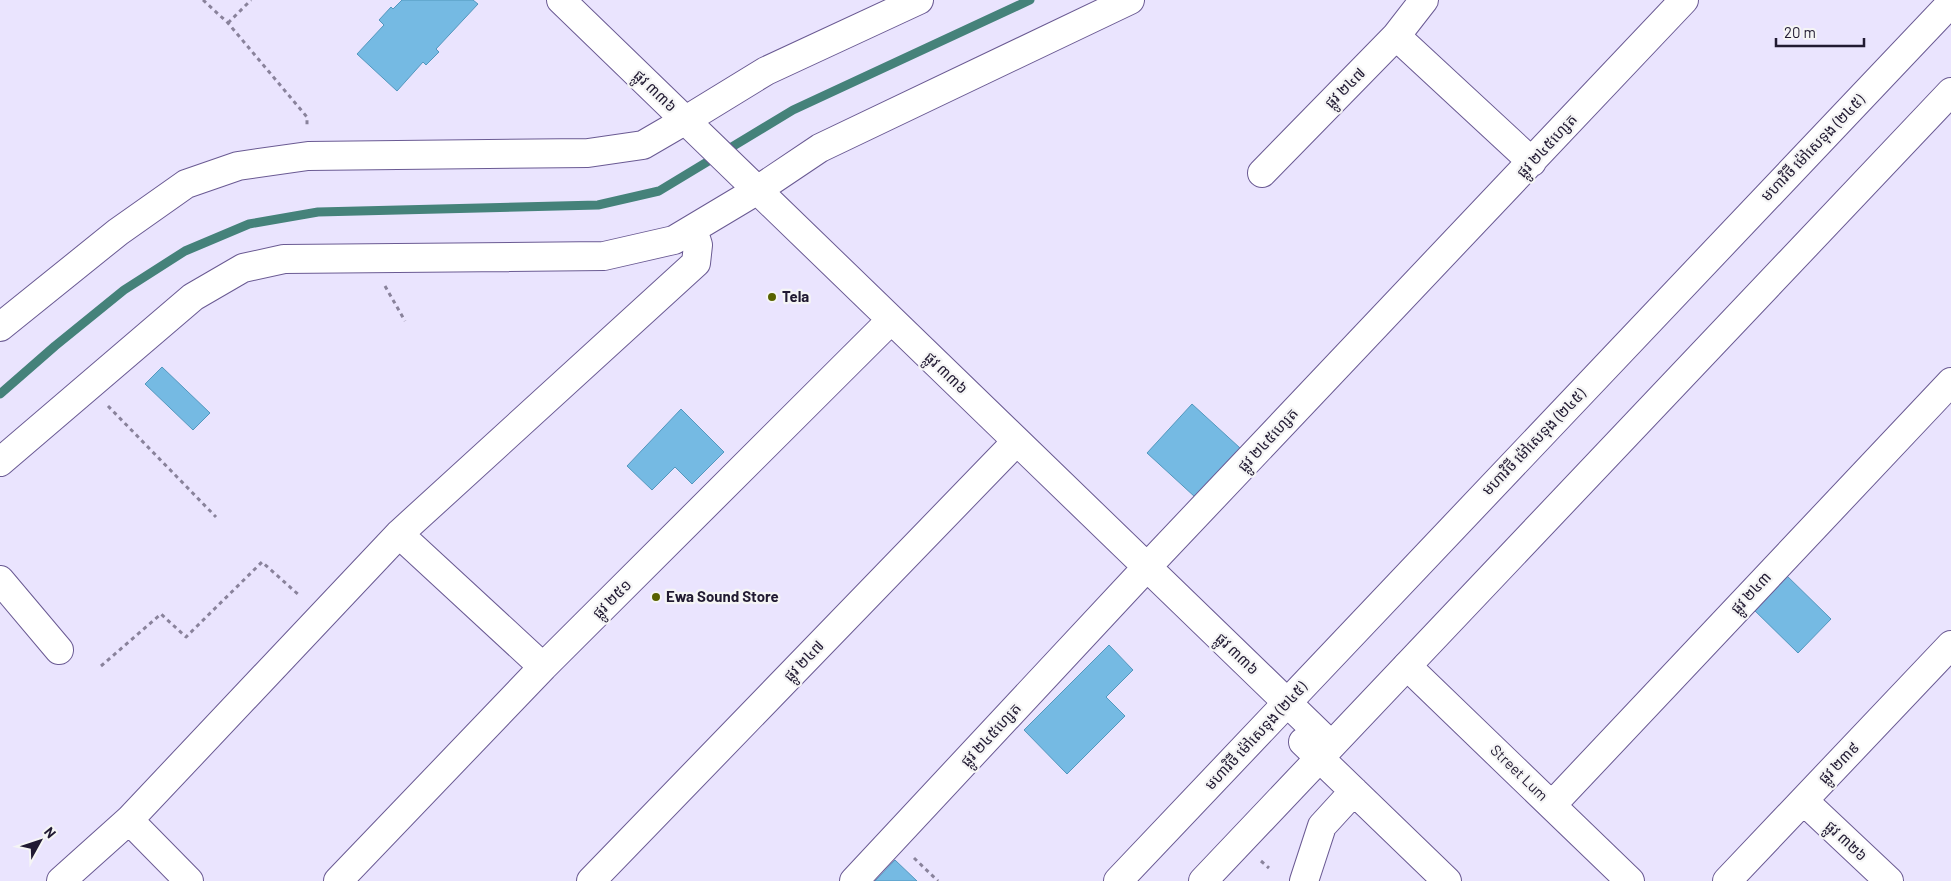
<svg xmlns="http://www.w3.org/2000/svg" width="1951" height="881" font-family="Barlow,'Noto Sans Khmer',sans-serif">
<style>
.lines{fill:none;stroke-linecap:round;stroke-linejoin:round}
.stream{stroke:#45827a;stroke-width:9}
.building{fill:#75bae3;stroke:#5397be}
.minor-casing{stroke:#6a5a93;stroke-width:30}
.major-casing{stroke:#6a5a93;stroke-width:30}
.path{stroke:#89829b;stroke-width:3;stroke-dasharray:4 4;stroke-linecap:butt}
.minor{stroke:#fff;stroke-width:28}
.major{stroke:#fff;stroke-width:28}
.poi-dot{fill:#586200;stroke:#f5f5f5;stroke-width:2}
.labels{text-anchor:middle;stroke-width:4.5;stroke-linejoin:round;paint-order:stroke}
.street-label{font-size:15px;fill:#211a32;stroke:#f5f5f5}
.poi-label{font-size:15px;font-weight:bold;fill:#211a32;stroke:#f5f5f5;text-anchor:start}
</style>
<rect width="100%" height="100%" fill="#eae4fe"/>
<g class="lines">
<path class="stream" d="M0 394 55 346 124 290 185 251 249 224 318 212 598 205 659 191 793 110 1030 0"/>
</g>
<path class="building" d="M402 0H473L478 4 436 49 439 52 426 65 423 62 397 91 357 54 384 25 379 20 391 7 393 9Z
M162 367 210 413 193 430 145 384Z
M1192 404 1240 448 1195 497 1147 453Z
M681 409 724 452 692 484 675 467 652 490 627 466Z
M1783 572 1831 619 1798 653 1750 606Z
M1109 645 1133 670 1106 697 1125 716 1067 774 1024 730Z
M895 860 917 881H875Z"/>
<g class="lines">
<g class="minor-casing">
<path id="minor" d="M561 0 1331 745
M1396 36 1532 162
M1262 173 1396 36 1424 0
M0 327 118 232 186 184 238 166 308 156 588 153 643 145 686 120 766 71 919 0
M0 462 193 297 243 268 284 259 604 256 674 240 756 191 820 148 1130 0
M399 534 543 667
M0 580 59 650
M1407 666 1630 881
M1303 742 1447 881
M1804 801 1889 881
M1552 805 1951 382
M129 820 189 881
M61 881 129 820 399 534 696 263 698 245 693 229
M338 881 543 667 891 320
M591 881 1016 442
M854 881 1147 567 1684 0
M1304 881 1322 826 1354 791
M1727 881 1951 645"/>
</g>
<g class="major-casing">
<path id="major" d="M1118 881 1951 3
M1203 881 1951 92"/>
</g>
<path class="path" d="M203 0 228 23 307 117V128
M228 23 251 0
M385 286 405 321
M108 406 216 517
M101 666 161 614 186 637 262 562 300 596
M914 858 938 881
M1261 861 1269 868"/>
<use href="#minor" class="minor"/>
<use href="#major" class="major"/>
</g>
<g class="poi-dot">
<circle cx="772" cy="297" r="5"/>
<circle cx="656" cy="597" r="5"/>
</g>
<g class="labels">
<g class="street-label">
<text transform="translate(1345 88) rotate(-45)" y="5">ផ្លូវ ២៤៧</text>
<text transform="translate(655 91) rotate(44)" y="5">ផ្លូវ ៣៣៦</text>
<text transform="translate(1547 146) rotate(-47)" y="5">ផ្លូវ ២៤៥ហ្សេត</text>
<text transform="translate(1813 148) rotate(-46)" y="5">មហាវិថី ម៉ៅសេទុង (២៤៥)</text>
<text transform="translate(946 373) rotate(44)" y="5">ផ្លូវ ៣៣៦</text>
<text transform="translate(1268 440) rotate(-47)" y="5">ផ្លូវ ២៤៥ហ្សេត</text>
<text transform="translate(1534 442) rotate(-46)" y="5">មហាវិថី ម៉ៅសេទុង (២៤៥)</text>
<text transform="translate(1751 593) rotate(-47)" y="5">ផ្លូវ ២៤៣</text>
<text transform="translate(612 599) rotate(-45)" y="5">ផ្លូវ ២៥១</text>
<text transform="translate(1237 654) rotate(44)" y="5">ផ្លូវ ៣៣៦</text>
<text transform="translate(804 661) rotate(-46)" y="5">ផ្លូវ ២៤៧</text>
<text transform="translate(991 735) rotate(-47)" y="5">ផ្លូវ ២៤៥ហ្សេត</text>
<text transform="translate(1256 736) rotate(-47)" y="5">មហាវិថី ម៉ៅសេទុង (២៤៥)</text>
<text transform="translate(1839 763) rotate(-46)" y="5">ផ្លូវ ២៣៩</text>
<text transform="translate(1519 773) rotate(44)" y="5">Street Lum</text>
<text transform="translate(1846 841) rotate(43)" y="5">ផ្លូវ ៣២៦</text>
</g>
<g class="poi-label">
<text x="782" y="302">Tela</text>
<text x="666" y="602">Ewa Sound Store</text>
</g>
</g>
<g transform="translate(40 841) rotate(50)" stroke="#f5f5f5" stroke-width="4" paint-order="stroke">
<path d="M0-4L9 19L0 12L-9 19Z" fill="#211a32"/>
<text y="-8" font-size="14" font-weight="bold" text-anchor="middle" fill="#211a32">N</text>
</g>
<path d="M1776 38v8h88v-8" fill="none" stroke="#211a32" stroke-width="2.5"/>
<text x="1784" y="38" font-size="15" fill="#211a32" stroke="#f5f5f5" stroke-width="4" paint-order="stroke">20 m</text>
</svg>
